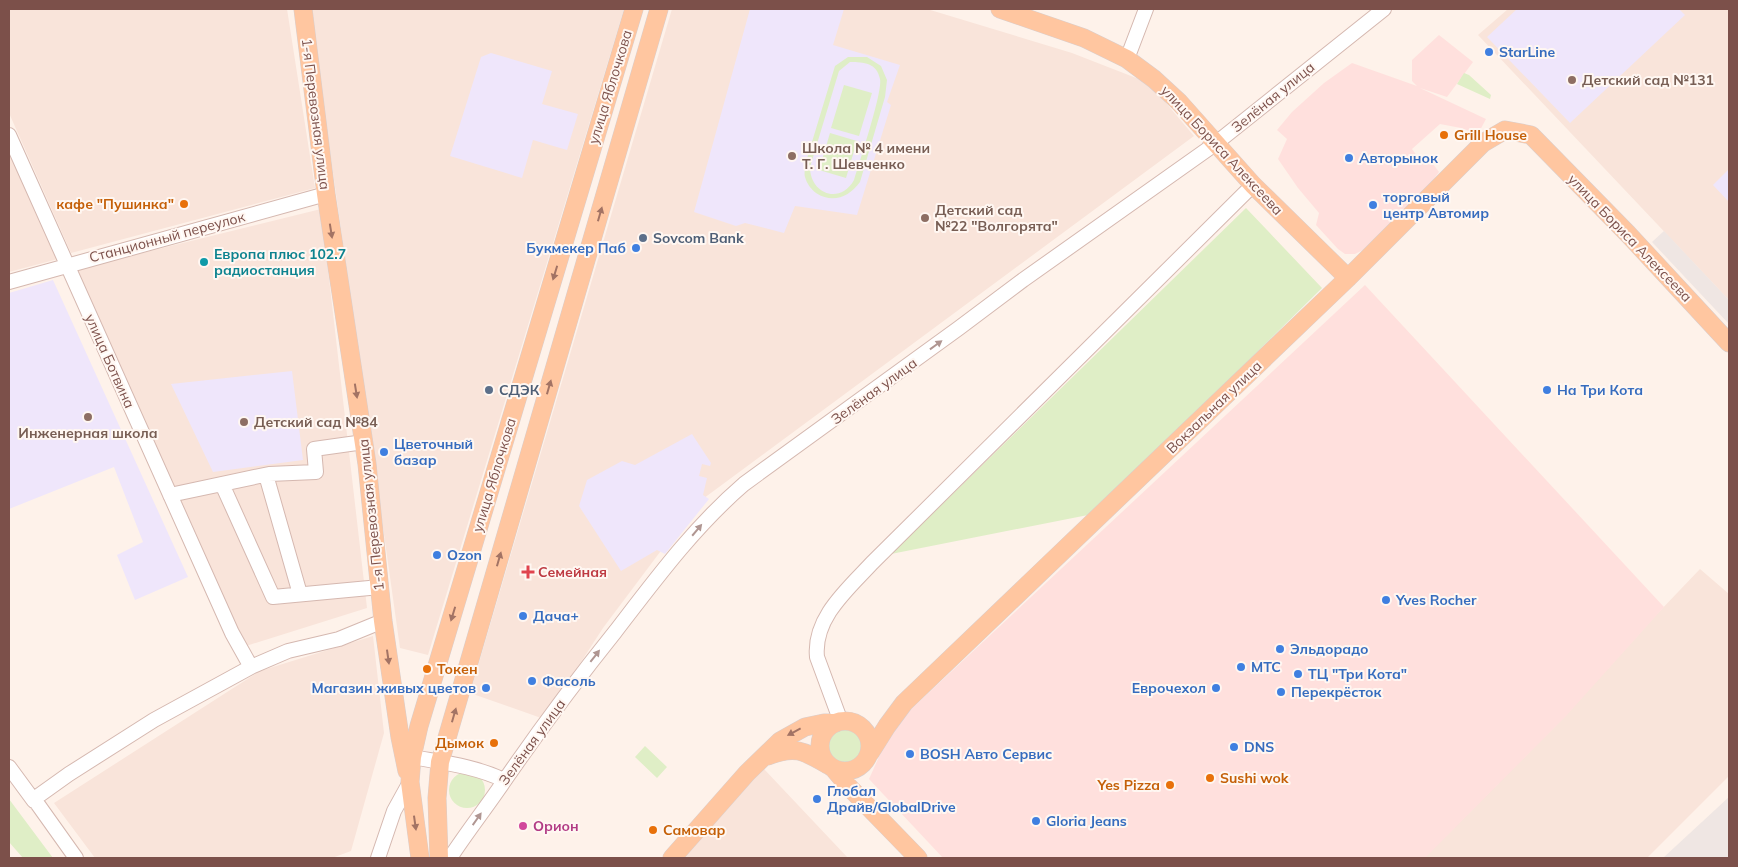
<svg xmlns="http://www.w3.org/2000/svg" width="1738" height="867" font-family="Mulish,sans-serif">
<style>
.residential{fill:#f9e4da}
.commercial{fill:#ffe0dd}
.industrial{fill:#efe6e3}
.education{fill:#efe6fb}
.green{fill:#dfeec6;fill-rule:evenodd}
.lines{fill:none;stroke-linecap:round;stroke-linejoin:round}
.minor-casing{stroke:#d5b8b0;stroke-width:16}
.major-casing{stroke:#dacecc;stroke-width:19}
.minor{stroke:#fff;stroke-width:14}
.major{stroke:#ffc6a0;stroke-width:18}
.oneway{fill:#a37364}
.oneway2{fill:#b09692}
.shop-dot{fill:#3f7fe0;stroke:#fff7f2;stroke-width:2}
.education-dot{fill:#8d6e63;stroke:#fff7f2;stroke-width:2}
.food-dot{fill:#e8710a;stroke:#fff7f2;stroke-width:2}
.service-dot{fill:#5c6f8a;stroke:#fff7f2;stroke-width:2}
.culture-dot{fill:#0f9aa8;stroke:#fff7f2;stroke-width:2}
.health-dot{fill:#e0444e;stroke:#fff7f2;stroke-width:2}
.hotel-dot{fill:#d1479c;stroke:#fff7f2;stroke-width:2}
.labels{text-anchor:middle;stroke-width:4;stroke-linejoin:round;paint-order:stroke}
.shop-label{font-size:14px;font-weight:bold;fill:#366cbe;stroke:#fff7f2;text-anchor:start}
.education-label{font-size:14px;font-weight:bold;fill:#785e54;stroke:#fff7f2;text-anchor:start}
.street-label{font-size:14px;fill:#7c504a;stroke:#fff7f2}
.food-label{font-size:14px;font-weight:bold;fill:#c56008;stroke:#fff7f2;text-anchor:start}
.service-label{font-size:14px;font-weight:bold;fill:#4e5e75;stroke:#fff7f2;text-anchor:start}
.culture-label{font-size:14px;font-weight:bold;fill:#0d838f;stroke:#fff7f2;text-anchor:start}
.health-label{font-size:14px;font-weight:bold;fill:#be3a42;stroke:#fff7f2;text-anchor:start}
.hotel-label{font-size:14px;font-weight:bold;fill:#b23c85;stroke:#fff7f2;text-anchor:start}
</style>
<rect width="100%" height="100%" fill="#fef2ea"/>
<path class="residential" d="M9 9H287L315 188 71 253 9 113Z
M310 9H624L428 655 400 648Z
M672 9H927L1072 53 1149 83 1194 136 696 504 603 628 544 719 470 693Z
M1508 9H1729V300L1478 35Z
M9 153 58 259 9 272Z
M321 209 367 608 246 646 77 269Z
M1700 569 1729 594V776L1647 858H1424Z
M373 636 384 733 351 851 332 858H95L54 803 260 671Z
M764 769 848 858H683L742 787Z"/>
<path class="commercial" d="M1439 35 1473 62 1447 97 1420 88 1486 119 1478 134 1461 128 1440 124 1412 149 1420 160 1427 156 1439 172 1420 197 1363 250 1355 254H1345L1338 249 1316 225 1319 213 1298 188 1278 159 1287 139 1277 130 1292 112 1324 83 1352 63 1417 86 1412 81V60Z
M1365 285 1664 607 1566 716 1425 858H943L869 779 893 726Z"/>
<path class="industrial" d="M1664 231 1729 300V324L1652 242Z
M1729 797V858H1663Z"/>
<path class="education" d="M750 9H844L833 45 900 65 887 102 891 105 857 215 795 206 784 233 745 223 736 226 694 212Z
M1517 9H1679L1685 15 1570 123 1487 37Z
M491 53 552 71 542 104 578 114 567 150 533 140 522 178 450 156 481 57Z
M1729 169V202L1713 185Z
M53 280 188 577 135 600 117 555 143 542 114 467 9 509V293Z
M292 371 303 460 213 472 171 384Z
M692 434 711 463 710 466 702 464 699 476 707 478 703 495 709 499 665 554 657 550 621 571 579 506 587 480 622 461 635 465Z"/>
<path class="green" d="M848 57H867L881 66 887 80 885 97 860 182C849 197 833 204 816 193 811 189 807 184 805 177 804 174 805 169 805 165L835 66ZM850 62C864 62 877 63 880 79 883 91 859 163 854 180 840 205 810 194 810 167L839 71Z
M1464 73 1469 75 1491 95 1490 99 1457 84Z
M844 85 872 93 859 136 831 128Z
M830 133 857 141 846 178 819 170Z
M1246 208 1322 288 1093 514 891 554Z
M827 747a18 18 0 1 1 36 0a18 18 0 1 1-36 0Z
M645 746 667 767 657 778 635 757Z
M449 790a18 18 0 1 1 36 0a18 18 0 1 1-36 0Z
M9 799 53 858H23L9 842Z"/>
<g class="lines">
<g class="minor-casing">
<path id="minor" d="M1127 59 1146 9
M9 135 232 633 251 667
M9 282 326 194
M266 475 300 594
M222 484 273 597 380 587
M170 495 269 474 316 472 314 449 364 442
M841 722 817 657C813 618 848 589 872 563L1253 185
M412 757C445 763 474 766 504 780
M9 767 34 801V799L76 858
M34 799 69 774 154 720 251 667 288 651 339 639 383 621
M378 858 394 811 410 782
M450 858C465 835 482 813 498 790 535 736 574 683 615 632 655 580 694 527 744 484L959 328 1023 280 1215 144 1384 9"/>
</g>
<g class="major-casing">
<path id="major" d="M303 9 326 194 367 464 383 621 400 737 407 771
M1000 9 1084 38 1127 59 1154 79 1179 102 1253 185 1348 278
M820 746a25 25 0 1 1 50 0a25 25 0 1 1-50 0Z
M870 753 887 726 904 703 1348 278 1483 143 1505 130 1531 135 1628 234 1729 343
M768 756C795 745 804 751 828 765
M833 768 849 787 918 858
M420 858 410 782 412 757 419 726 634 9
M439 858 437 798 440 762 659 9
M672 858 747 773 780 741 805 727 824 723H836"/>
</g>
<use href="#minor" class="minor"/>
<use href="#major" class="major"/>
</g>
<defs><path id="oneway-solid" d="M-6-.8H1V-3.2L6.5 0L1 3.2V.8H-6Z" transform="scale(1.25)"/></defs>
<g class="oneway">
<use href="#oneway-solid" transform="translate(600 214) rotate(-74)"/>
<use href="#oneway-solid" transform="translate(331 231) rotate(81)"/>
<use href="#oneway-solid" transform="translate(555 273) rotate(107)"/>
<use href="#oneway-solid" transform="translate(549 387) rotate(-74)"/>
<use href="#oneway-solid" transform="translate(356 391) rotate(81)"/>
<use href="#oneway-solid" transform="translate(499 559) rotate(-74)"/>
<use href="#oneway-solid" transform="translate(453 614) rotate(107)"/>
<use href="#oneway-solid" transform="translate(388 657) rotate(82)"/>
<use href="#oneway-solid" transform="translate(454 715) rotate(-74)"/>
<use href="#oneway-solid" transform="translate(794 732) rotate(152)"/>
<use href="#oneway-solid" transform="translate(415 823) rotate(82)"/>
</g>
<g class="oneway2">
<use href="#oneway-solid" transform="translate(936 345) rotate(-36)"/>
<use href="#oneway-solid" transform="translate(697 530) rotate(-50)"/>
<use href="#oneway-solid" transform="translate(595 656) rotate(-52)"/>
<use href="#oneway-solid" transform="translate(477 819) rotate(-55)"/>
</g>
<g class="shop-dot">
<circle cx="1489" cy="52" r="5"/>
<circle cx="1349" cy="158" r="5"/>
<circle cx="1373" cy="205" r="5"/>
<circle cx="636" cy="248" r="5"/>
<circle cx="1547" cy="390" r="5"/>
<circle cx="384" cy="452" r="5"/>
<circle cx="437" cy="555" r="5"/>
<circle cx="1386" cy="600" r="5"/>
<circle cx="523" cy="616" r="5"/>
<circle cx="1280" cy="649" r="5"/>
<circle cx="1241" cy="667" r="5"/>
<circle cx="1298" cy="674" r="5"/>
<circle cx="532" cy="681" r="5"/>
<circle cx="486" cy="688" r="5"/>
<circle cx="1216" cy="688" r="5"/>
<circle cx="1281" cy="692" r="5"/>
<circle cx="1234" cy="747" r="5"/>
<circle cx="910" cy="754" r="5"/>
<circle cx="817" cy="799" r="5"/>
<circle cx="1036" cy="821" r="5"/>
</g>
<g class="education-dot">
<circle cx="1572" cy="80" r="5"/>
<circle cx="792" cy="156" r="5"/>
<circle cx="925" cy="218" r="5"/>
<circle cx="88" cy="417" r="5"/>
<circle cx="244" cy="422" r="5"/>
</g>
<g class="food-dot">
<circle cx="1444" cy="135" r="5"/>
<circle cx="184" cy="204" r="5"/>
<circle cx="427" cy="669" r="5"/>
<circle cx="494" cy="743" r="5"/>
<circle cx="1210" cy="778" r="5"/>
<circle cx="1170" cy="785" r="5"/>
<circle cx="653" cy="830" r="5"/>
</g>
<g class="service-dot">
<circle cx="643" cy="238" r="5"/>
<circle cx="489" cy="390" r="5"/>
</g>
<circle class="culture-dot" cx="204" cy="262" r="5"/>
<path class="health-dot" d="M525.5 564.5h5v5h5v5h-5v5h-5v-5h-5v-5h5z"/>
<circle class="hotel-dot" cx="523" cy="826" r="5"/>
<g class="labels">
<g class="shop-label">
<text x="1499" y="57">StarLine</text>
<text x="1359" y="163">Авторынок</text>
<text x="1383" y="202">торговый<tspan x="1383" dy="16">центр Автомир</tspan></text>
<text x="626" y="253" text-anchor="end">Букмекер Паб</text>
<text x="1557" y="395">На Три Кота</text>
<text x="394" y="449">Цветочный<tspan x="394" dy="16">базар</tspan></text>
<text x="447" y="560">Ozon</text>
<text x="1396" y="605">Yves Rocher</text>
<text x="533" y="621">Дача+</text>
<text x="1290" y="654">Эльдорадо</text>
<text x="1251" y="672">МТС</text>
<text x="1308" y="679">ТЦ "Три Кота"</text>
<text x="542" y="686">Фасоль</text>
<text x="476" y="693" text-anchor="end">Магазин живых цветов</text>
<text x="1206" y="693" text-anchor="end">Еврочехол</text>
<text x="1291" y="697">Перекрёсток</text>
<text x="1244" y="752">DNS</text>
<text x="920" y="759">BOSH Авто Сервис</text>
<text x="827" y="796">Глобал<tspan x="827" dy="16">Драйв/GlobalDrive</tspan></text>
<text x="1046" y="826">Gloria Jeans</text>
</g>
<g class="education-label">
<text x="1582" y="85">Детский сад №131</text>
<text x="802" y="153">Школа № 4 имени<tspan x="802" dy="16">Т. Г. Шевченко</tspan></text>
<text x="935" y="215">Детский сад<tspan x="935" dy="16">№22 "Волгорята"</tspan></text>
<text x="254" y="427">Детский сад №84</text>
<text x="88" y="438" text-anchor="middle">Инженерная школа</text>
</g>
<g class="street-label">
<text transform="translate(610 87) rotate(-73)" y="5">улица Яблочкова</text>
<text transform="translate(1273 97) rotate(-39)" y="5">Зелёная улица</text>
<text transform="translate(316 114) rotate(83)" y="5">1-я Перевозная улица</text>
<text transform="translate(1222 150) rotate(47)" y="5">улица Бориса Алексеева</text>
<text transform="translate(167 237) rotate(-15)" y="5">Станционный переулок</text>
<text transform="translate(1630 238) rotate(46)" y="5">улица Бориса Алексеева</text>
<text transform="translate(110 361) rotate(66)" y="5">улица Ботвина</text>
<text transform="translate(874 391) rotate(-36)" y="5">Зелёная улица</text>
<text transform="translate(1214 407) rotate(-44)" y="5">Вокзальная улица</text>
<text transform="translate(494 475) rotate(-73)" y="5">улица Яблочкова</text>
<text transform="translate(371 515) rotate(-96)" y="5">1-я Перевозная улица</text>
<text transform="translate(532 742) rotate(-54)" y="5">Зелёная улица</text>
</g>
<g class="food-label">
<text x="1454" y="140">Grill House</text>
<text x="174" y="209" text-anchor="end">кафе "Пушинка"</text>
<text x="437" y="674">Токен</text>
<text x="484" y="748" text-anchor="end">Дымок</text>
<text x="1220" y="783">Sushi wok</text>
<text x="1160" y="790" text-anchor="end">Yes Pizza</text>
<text x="663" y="835">Самовар</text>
</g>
<g class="service-label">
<text x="653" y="243">Sovcom Bank</text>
<text x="499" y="395">СДЭК</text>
</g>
<g class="culture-label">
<text x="214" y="259">Европа плюс 102.7<tspan x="214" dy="16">радиостанция</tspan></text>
</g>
<g class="health-label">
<text x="538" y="577">Семейная</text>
</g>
<g class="hotel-label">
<text x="533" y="831">Орион</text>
</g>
</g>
<rect width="1738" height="867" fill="none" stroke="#7c504a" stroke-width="20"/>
</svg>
